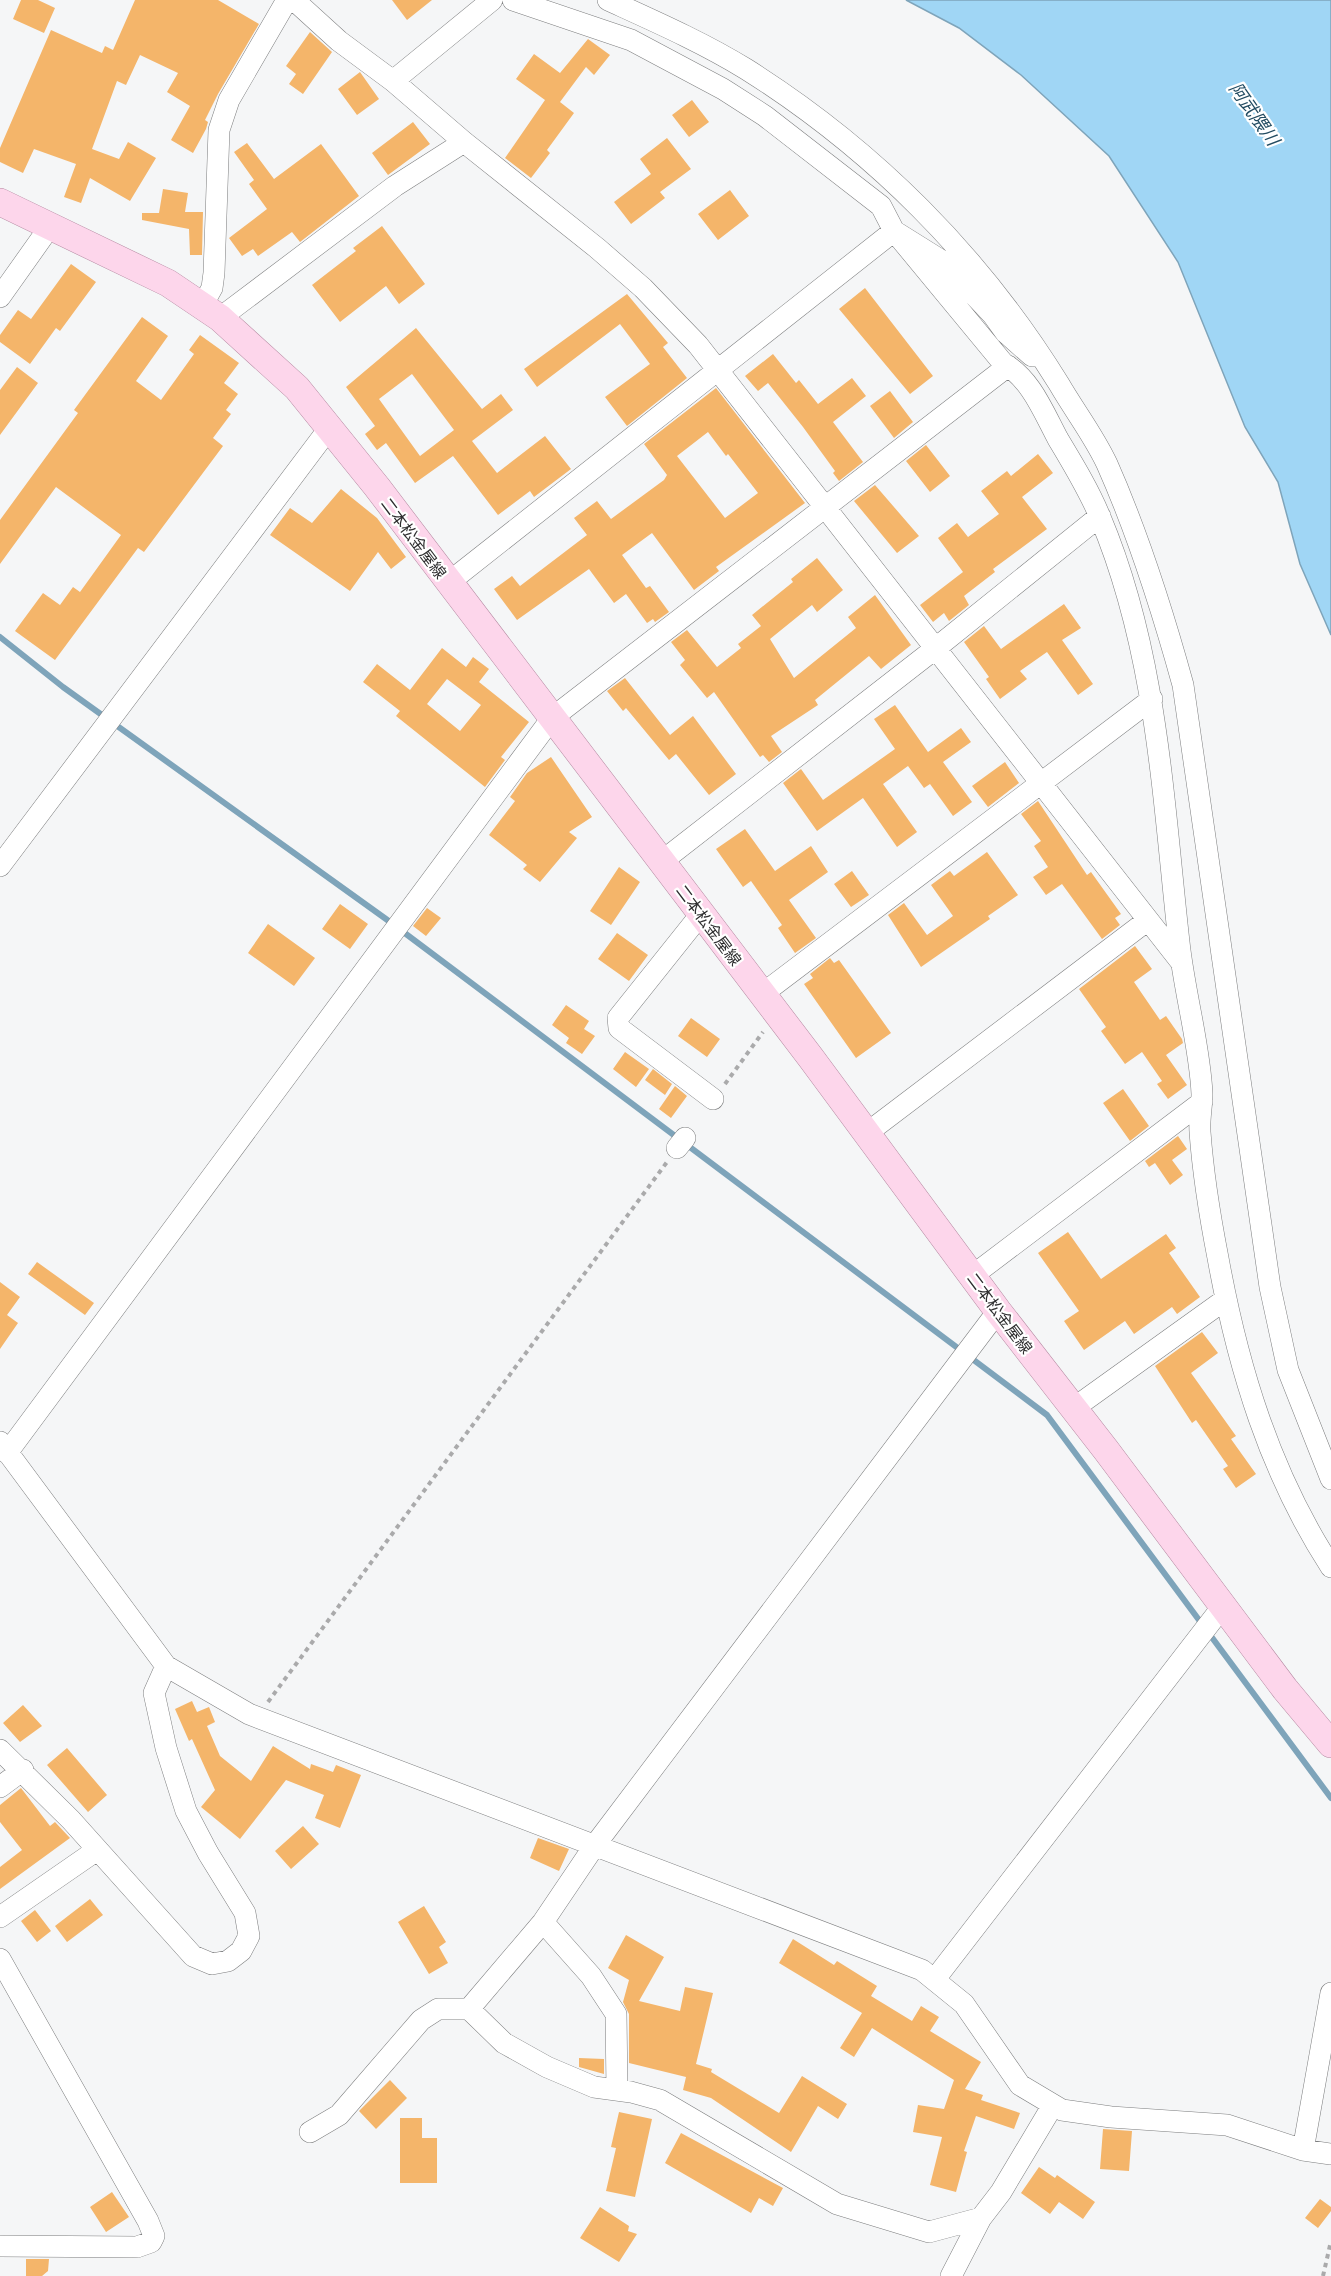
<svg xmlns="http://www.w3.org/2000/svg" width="1331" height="2276" font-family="'Noto Serif','Noto Sans JP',serif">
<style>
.water{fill:#a0d6f5;stroke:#7ea4ba;stroke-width:1.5}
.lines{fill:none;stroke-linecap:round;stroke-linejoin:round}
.stream{stroke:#7ea4ba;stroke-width:6}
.building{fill:#f4b56a;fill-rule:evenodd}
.minor-casing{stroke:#7d7e7f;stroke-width:22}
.major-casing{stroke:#b489a1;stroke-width:28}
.path{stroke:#aaaaab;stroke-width:4;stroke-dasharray:4.5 4.5;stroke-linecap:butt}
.minor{stroke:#fff;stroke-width:21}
.major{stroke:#fdd6eb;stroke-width:27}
.labels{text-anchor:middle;stroke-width:4.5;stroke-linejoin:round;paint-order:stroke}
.street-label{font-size:16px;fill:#2e2e2f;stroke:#fff}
.water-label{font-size:18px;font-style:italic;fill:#234c62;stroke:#fff}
</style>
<rect width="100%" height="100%" fill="#f5f6f7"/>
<path class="water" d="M906 0H1331V635L1300 564 1278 482 1245 427 1178 262 1109 156 1021 75 959 28Z"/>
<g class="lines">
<path class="stream" d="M0 637 63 687 386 919 1047 1415 1331 1798"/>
</g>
<path class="building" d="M21 0H38L55 8 44 33 13 19Z
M135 0H218L259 24 218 94 205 120 208 122 206 129 193 153 171 140 190 106 167 92 178 73 140 55 126 85 117 81 92 149 119 159 128 142 156 158 130 201 90 178 81 203 64 197 76 164 34 149 23 173 0 162V148L51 30 102 53 105 46 113 50Z
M392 0H432L407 20Z
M310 32 332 52 303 94 289 84 296 74 286 66Z
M588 39 610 55 594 75 586 67 560 102 574 113 547 150 550 153 531 178 505 158 545 100 516 79 534 54 560 73Z
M360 72 379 99 357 115 338 89Z
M692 100 709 122 689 137 672 115Z
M413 122 430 144 388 175 372 153Z
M667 138 691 169 660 192 665 198 631 224 614 202 651 174 640 159Z
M247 143 274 179 321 144 359 196 300 242 292 232 258 256 253 249 242 256 229 238 267 209 249 184 254 180 234 152Z
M163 189 188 193 185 212H203L202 255H190L189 229 142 220V213H159Z
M730 190 749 216 718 240 698 214Z
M382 226 425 284 399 304 386 286 340 322 312 285 356 251 353 248Z
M71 264 96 282 60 331 56 328 30 364 0 342V335L18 310 31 319Z
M865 288 933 376 910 394 839 309Z
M627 294 668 343 663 347 687 378 627 426 605 397 650 364 620 324 537 387 524 369Z
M142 317 168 336 136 381 161 400 194 354 189 350 200 335 239 363 224 383 238 394 226 410 231 414 213 438 223 446 144 552 138 548 55 660 15 631 43 593 60 605 73 587 80 592 121 535 56 487 0 564V520L78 413 74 410Z
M416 328 482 409 501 394 513 410 472 441 497 473 545 436 571 469 534 497 530 491 498 515 453 456 415 483 386 443 377 450 365 434 375 426 346 387ZM412 374 454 430 420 456 379 399Z
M773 354 796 383 799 380 818 404 852 378 866 396 833 422 863 462 839 481 833 473 835 471 803 427 768 383 758 391 745 376Z
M17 367 38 383 0 435V390Z
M716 388 805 503 716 567 719 571 694 590 652 533 622 555 646 588 650 586 669 612 655 622 653 619 647 623 626 594 614 603 589 569 517 620 494 589 512 576 520 586 587 535 574 518 597 501 611 519 664 480 667 475 644 444ZM708 432 726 456 728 454 758 493 725 518 677 456Z
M890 391 913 422 894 438 870 406Z
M926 445 950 476 930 492 906 461Z
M1038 454 1053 473 1022 497 1047 529 993 569 995 572 964 596 969 605 949 621 944 613 933 622 920 605 963 572 938 538 957 523 968 537 999 514 981 491 1007 471 1011 476Z
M875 485 919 536 897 553 854 501Z
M341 489 377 518 406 557 391 569 378 552 350 591 270 535 290 508 312 523Z
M817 558 843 590 817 612 812 605 770 639 794 678 856 628 848 617 875 595 911 645 881 669 869 656 815 700 818 705 771 736 782 752 769 762 763 755 760 757 714 692 707 698 680 665 685 660 671 642 687 630 717 667 741 648 738 644 761 626 752 615 793 582 791 579Z
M1064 604 1081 628 1062 640 1093 684 1078 695 1047 652 1020 671 1027 679 1000 699 986 679 989 677 964 642 984 626 1001 649Z
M442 648 466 667 473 657 489 669 479 682 529 722 501 757 505 760 485 787 396 716 400 711 363 682 377 664 410 690ZM447 679 481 705 460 731 427 704Z
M625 678 670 735 693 716 736 774 709 795 676 754 669 760 626 708 623 711 607 691Z
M895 705 928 752 961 728 971 742 943 762 972 802 953 816 930 784 924 788 908 766 883 784 917 832 897 847 863 798 817 831 783 783 801 769 823 800 895 749 874 719Z
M551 757 592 817 569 832 577 838 540 882 523 869 527 865 489 835 515 801 510 797 527 773Z
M1005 762 1019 783 988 807 972 786Z
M1038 801 1087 875 1091 872 1121 914 1115 918 1120 925 1102 939 1062 884 1046 895 1033 877 1048 867 1034 846 1041 841 1021 814Z
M745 829 775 871 811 846 828 872 789 900 816 938 795 953 778 928 782 925 751 881 743 887 716 849Z
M987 852 1018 895 988 916 990 919 921 967 888 915 904 903 927 935 953 916 931 885 950 871 954 876Z
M619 867 640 882 611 925 590 911Z
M852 871 869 895 851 907 834 884Z
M340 904 368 924 350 949 322 929Z
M427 908 441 918 426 936 413 926Z
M268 924 315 958 294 986 248 953Z
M617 933 648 955 629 981 598 959Z
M1135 946 1152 969 1134 982 1160 1020 1166 1016 1182 1039 1183 1043 1166 1055 1187 1085 1168 1099 1157 1084 1162 1081 1142 1052 1125 1064 1101 1031 1106 1027 1079 989Z
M830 958 834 963 839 960 891 1033 856 1058 804 984 813 978 810 974Z
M566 1005 589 1021 584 1029 595 1036 582 1054 566 1043 569 1038 552 1025Z
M691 1018 720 1039 707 1057 678 1036Z
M625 1052 649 1069 636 1087 613 1069Z
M653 1069 672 1084 665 1095 645 1080Z
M675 1086 687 1096 671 1118 659 1109Z
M1123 1089 1149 1126 1130 1141 1103 1103Z
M1178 1136 1187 1149 1172 1160 1183 1175 1170 1185 1155 1163 1149 1167 1145 1161Z
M1068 1232 1101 1279 1166 1234 1176 1248 1169 1253 1200 1297 1177 1314 1172 1307 1134 1334 1125 1321 1084 1350 1064 1321 1079 1311 1038 1253Z
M37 1262 94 1303 85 1315 28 1274Z
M0 1282 20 1297 7 1315 18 1323 0 1349Z
M1202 1332 1218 1353 1191 1373 1236 1436 1231 1439 1256 1474 1236 1488 1223 1469 1228 1466 1196 1420 1192 1423 1155 1366Z
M192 1701 197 1712 209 1707 215 1722 207 1726 220 1756 251 1781 273 1746 310 1769 311 1764 333 1772 336 1765 361 1775 340 1828 315 1818 324 1795 286 1780 240 1839 201 1807 215 1790 192 1739 189 1741 175 1709Z
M23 1705 42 1726 20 1742 3 1723Z
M67 1748 107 1795 88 1812 47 1765Z
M21 1788 50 1826 55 1822 70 1838 0 1889V1867L22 1850 0 1822V1805Z
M303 1826 319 1844 291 1869 275 1851Z
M538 1838 569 1849 559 1871 530 1858Z
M90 1899 103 1915 67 1942 55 1926Z
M424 1906 446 1942 439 1947 448 1963 429 1974 398 1922Z
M35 1910 51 1931 37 1942 21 1921Z
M626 1935 664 1957 639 2001 680 2011 685 1987 713 1993 696 2064 712 2069 711 2072 779 2113 802 2076 847 2104 838 2119 818 2106 791 2152 711 2098 683 2090 686 2077 629 2063V2014L623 2002 629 1980 608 1968Z
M793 1939 834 1965 837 1961 877 1986 871 1996 912 2021 921 2006 939 2017 930 2031 981 2062 965 2089 983 2095 981 2100 1020 2113 1014 2129 976 2116 964 2151 967 2152 956 2192 930 2185 942 2137 913 2132 918 2105 944 2109 954 2080 872 2028 854 2057 840 2048 862 2013 779 1963Z
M579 2058 604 2059V2074L579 2067Z
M390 2080 407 2098 376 2129 359 2111Z
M619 2112 652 2119 635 2197 606 2191 616 2148 611 2147Z
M400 2118H422V2138H437V2183H400Z
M1103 2129 1132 2131 1129 2171 1100 2169Z
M681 2133 783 2188 773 2206 759 2198 751 2213 665 2163Z
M1039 2167 1055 2178 1057 2175 1095 2202 1083 2219 1059 2202 1050 2214 1021 2193Z
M112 2192 129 2217 106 2232 90 2207Z
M1320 2199 1331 2207V2211L1318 2228 1305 2218Z
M600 2207 629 2226 628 2231 637 2234 619 2262 580 2238Z
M26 2259H49L48 2271 42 2276H26Z"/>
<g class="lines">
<g class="minor-casing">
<path id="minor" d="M294 0 339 41 393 81 464 142 597 248 643 288 698 345 1181 962
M513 0 631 40 723 89 765 116 881 206 894 231 1003 363C1031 379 1043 411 1058 439 1073 464 1089 490 1100 517 1157 652 1163 799 1179 942 1184 991 1200 1046 1202 1094 1202 1106 1199 1119 1200 1132 1203 1173 1210 1217 1218 1258 1238 1368 1270 1473 1331 1567
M608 0C654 21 702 42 746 69 873 149 980 256 1059 384 1074 410 1094 436 1107 464 1139 536 1162 609 1183 685L1270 1287 1288 1370 1331 1479
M393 81 492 0
M0 297 51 225
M202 306 212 288 214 273 219 130 229 100 287 0
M220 318 395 186 464 142
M448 583 894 231 942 261 993 315 1006 333 1032 356
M661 862 936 648 1100 516
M0 866 330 427
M701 914 618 1018 619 1028 713 1099
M761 995 1152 699
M867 1133 1148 920
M677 1148 685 1138
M972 1276 1202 1102
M998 1311 595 1845 543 1922 469 2009 504 2043 547 2067 594 2087 631 2092 660 2100 837 2204 929 2232 981 2218 1001 2192 1053 2105
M1074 1408 1226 1299
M0 1442 166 1666 249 1714 922 1970 964 2004 1020 2085 1062 2110 1111 2117 1227 2125 1303 2150 1331 2154
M7 1453 552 718 1008 366
M0 1750 71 1820 193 1956 212 1964 228 1961 241 1951 249 1936 245 1913 208 1853 186 1811 166 1748 154 1693 166 1666
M0 1787 23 1770
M0 1917 97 1850
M543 1922 591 1976 616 2014 617 2090
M0 1959 148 2221 154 2236 151 2242 137 2247 0 2246
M935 1979 1223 1606
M310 2132 339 2115 421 2020 438 2009H469
M1303 2150 1331 1993
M951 2276 981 2218"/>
</g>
<g class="major-casing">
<path id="major" d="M0 202 168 283 220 318 297 388 377 487 811 1058 998 1311 1106 1450 1285 1689 1331 1744"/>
</g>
<path class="path" d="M725 1084 763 1032
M268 1702 667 1162
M1323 2276 1331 2241"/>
<use href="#minor" class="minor"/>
<use href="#major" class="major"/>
</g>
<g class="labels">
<g class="street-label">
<text transform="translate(414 538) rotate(53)" y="6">二本松金屋線</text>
<text transform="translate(709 925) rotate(53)" y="6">二本松金屋線</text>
<text transform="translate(1000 1313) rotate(53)" y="6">二本松金屋線</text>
</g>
<g class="water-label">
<text transform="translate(1254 114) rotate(55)" y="6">阿武隈川</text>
</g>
</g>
</svg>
